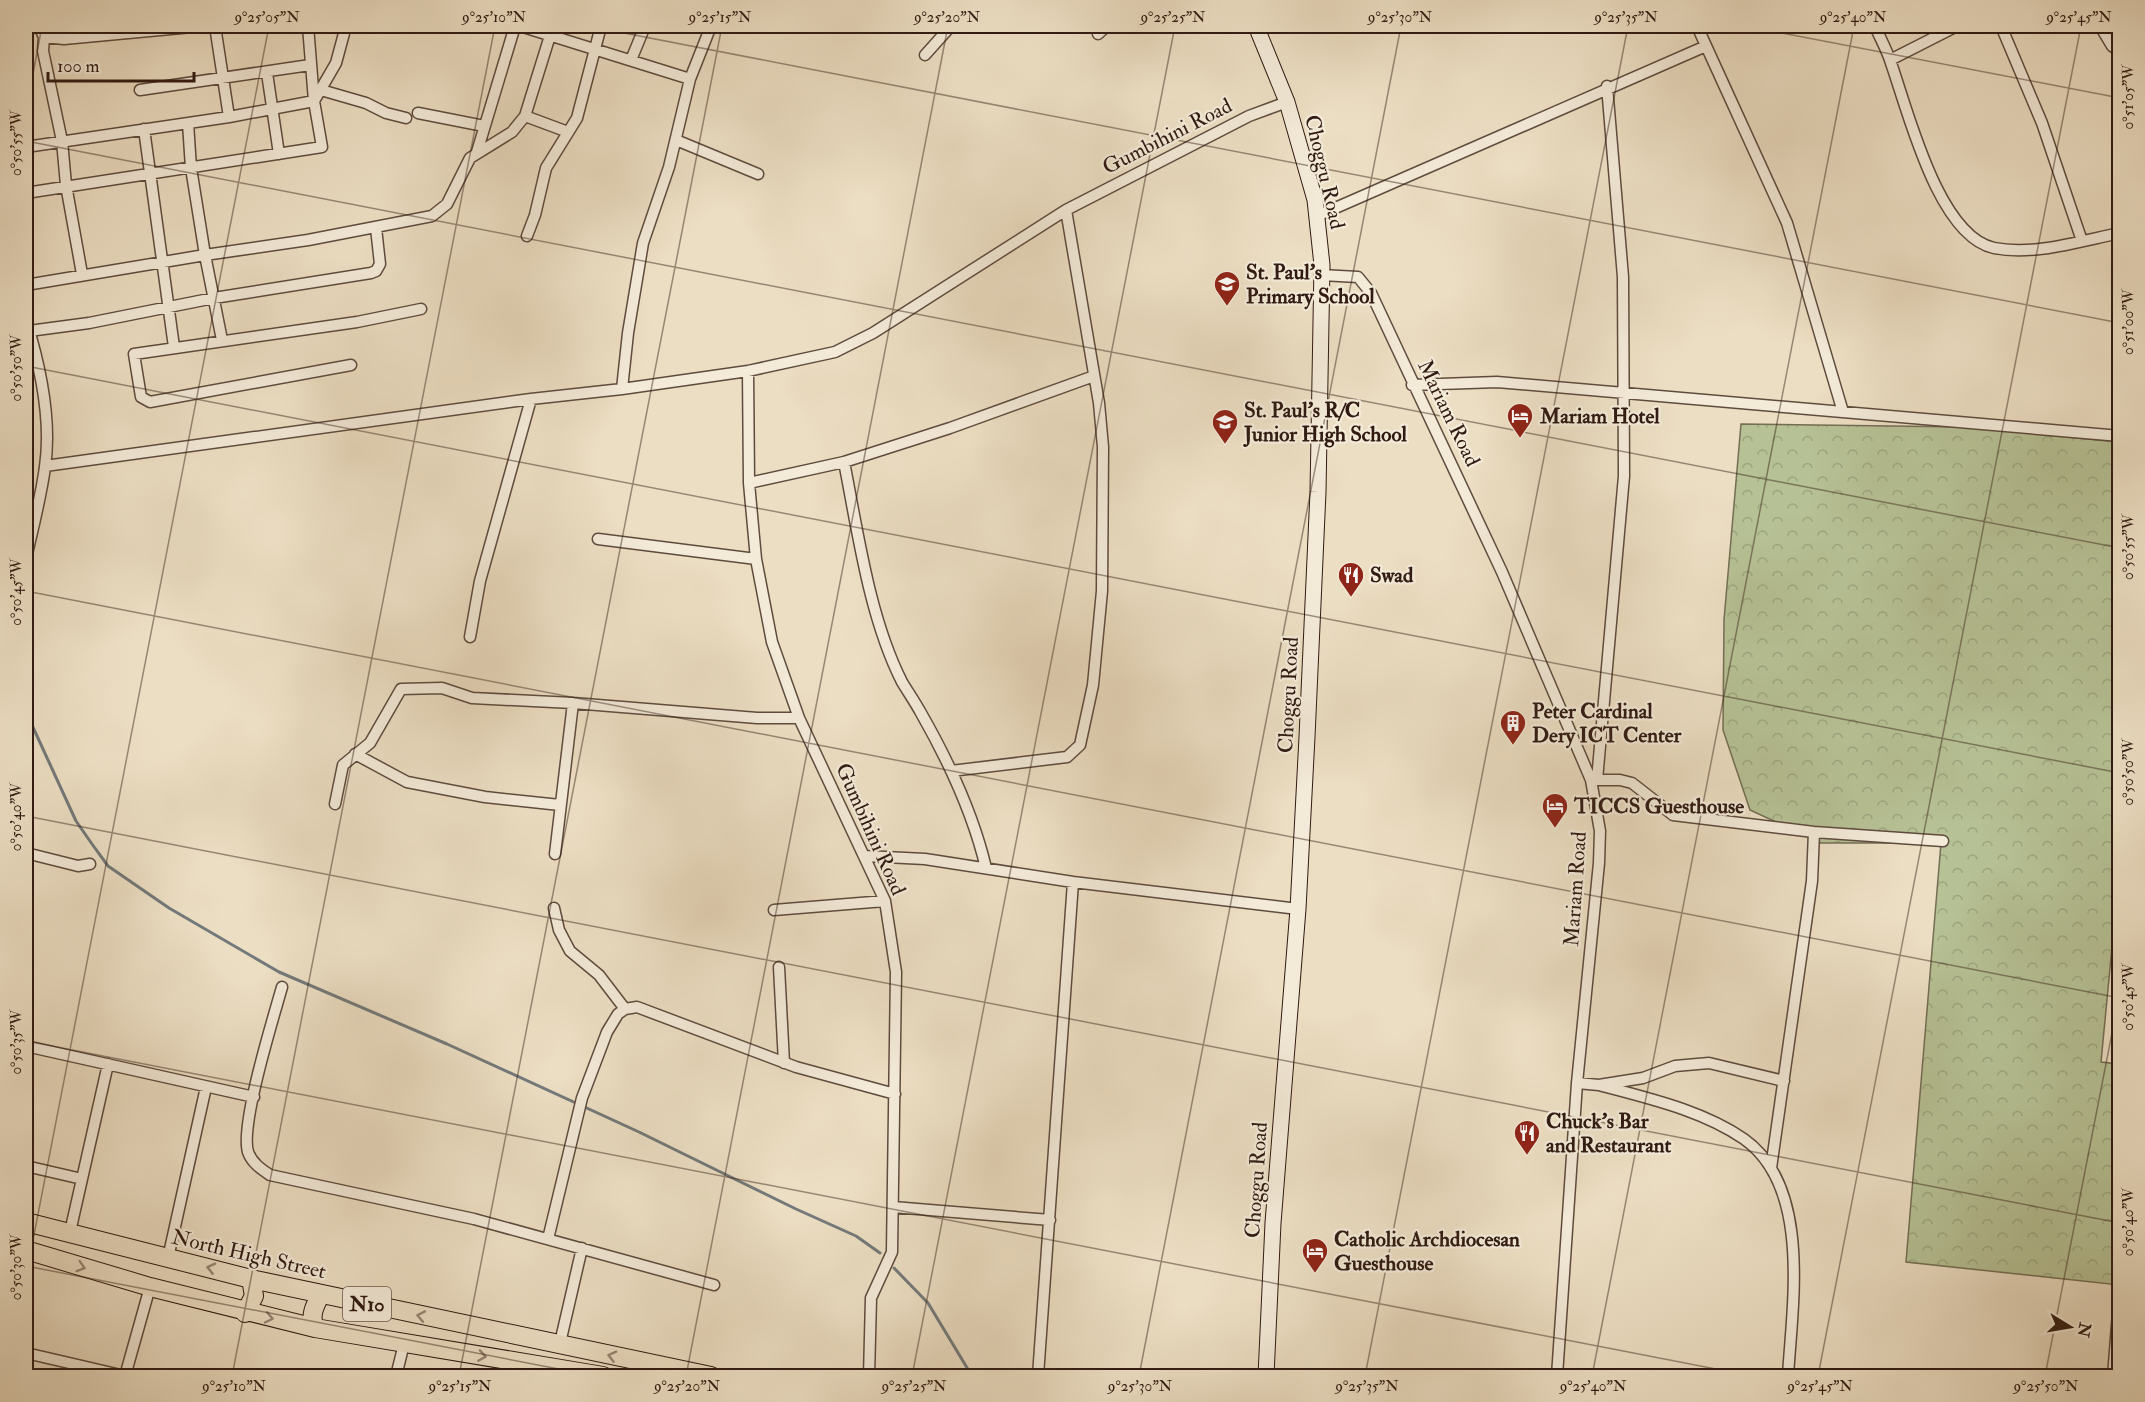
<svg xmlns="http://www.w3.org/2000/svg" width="2145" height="1402" font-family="'IM FELL Double Pica',serif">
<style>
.forest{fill:url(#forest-crowns);stroke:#736e54;stroke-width:1.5}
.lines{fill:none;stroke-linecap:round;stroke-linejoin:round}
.stream{stroke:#73797a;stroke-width:3}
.minor-casing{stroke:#5f4b3e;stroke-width:13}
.secondary-casing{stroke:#301a12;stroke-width:17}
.trunk-casing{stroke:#301a12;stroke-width:20}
.minor{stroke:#f3ead8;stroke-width:10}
.secondary{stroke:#f3ead8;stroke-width:15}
.trunk{stroke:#ecdec3;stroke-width:18}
.oneway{stroke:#978673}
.ticks{fill:none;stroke:#301a12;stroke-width:1.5;stroke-opacity:0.45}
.labels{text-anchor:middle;stroke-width:4.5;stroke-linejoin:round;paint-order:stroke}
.shield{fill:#f3ead8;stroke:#6a584d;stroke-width:1.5}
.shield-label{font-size:20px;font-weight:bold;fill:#301a12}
.street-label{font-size:21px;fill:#301a12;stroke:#f3ead8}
.poi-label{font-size:21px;font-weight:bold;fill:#301a12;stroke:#f3ead8;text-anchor:start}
.neatline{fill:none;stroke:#301a12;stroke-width:2}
.ticks-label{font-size:15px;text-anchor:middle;fill:#301a12}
</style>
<defs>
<pattern id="forest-crowns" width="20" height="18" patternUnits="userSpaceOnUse" patternTransform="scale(1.5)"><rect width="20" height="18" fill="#b6c195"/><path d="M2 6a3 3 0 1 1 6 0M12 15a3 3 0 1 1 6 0" fill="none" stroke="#9da57f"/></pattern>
</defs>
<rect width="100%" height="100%" fill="#ecdec3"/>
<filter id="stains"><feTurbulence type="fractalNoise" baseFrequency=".00333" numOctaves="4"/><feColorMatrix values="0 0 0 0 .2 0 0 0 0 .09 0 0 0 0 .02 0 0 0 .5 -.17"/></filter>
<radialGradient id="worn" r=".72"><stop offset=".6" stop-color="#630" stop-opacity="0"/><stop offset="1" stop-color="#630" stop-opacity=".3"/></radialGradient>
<path class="forest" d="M1741 424 1967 427 2119 442 2120 913 2115 916 2101 1062 2119 1064V1285L1906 1262 1941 843H1821L1750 810 1723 730 1724 620Z"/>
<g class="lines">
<path class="stream" d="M26 712 76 821 92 844 108 866 169 908 279 972 447 1044 639 1132 796 1209 856 1236 880 1253
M894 1268 928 1303 972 1376"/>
<g class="minor-casing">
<path id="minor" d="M39 26 44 37 64 39 203 26
M215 26 229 117
M520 26 690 79
M1697 26 1787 223 1843 412
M1875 26C1880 38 1887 50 1891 63 1908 111 1938 236 1994 248 2034 256 2080 241 2120 233
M2001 26 2042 123 2082 241
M2100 26 2112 46 2120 52
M1098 34 1107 26
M44 37 43 51 62 141 66 185 82 274
M925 55 951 26
M631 60 645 26
M1890 60 1957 26
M267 73 279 154
M140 90 310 65
M321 90 366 103 386 113 406 118
M418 113 484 126
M525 116 568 132
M188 123 191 168 205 255 308 240 432 216 447 204 470 158 512 132 525 116 553 26
M144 129 174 347
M676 140 758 174
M26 147 229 117 314 101 336 63 346 26
M477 152 515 26
M26 193 322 147 314 101 308 26
M1317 216 1706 46
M527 236 535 215 546 168 577 118 601 26
M1321 275 1358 277 1371 293 1502 572 1591 780 1600 831 1599 863 1577 1083 1557 1376
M26 285 205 255 222 340
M26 320C40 365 52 419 45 467 41 497 33 528 26 558
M29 331 89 323 214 298 371 273 376 271 380 264 376 228
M351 365 150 402 141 397 134 354 357 322 421 309
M748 371 749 483 756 559 772 642 799 718 885 901 896 972 892 1252 871 1298 869 1376
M1412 385 1497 382 2120 436
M622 389 748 371 835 352 873 333 1066 210 1249 116 1287 102
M844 462C858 532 869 617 902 682 908 692 915 702 921 713 949 762 973 813 986 868
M45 466 531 399 622 389 628 333 643 243 669 167 690 79 711 26
M749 483 844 462 950 428 1094 376
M598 539 756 559
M470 637 480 581 531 399
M355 754 407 782 485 797 560 805
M951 771 1067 757 1080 745 1093 685 1102 591 1103 447 1099 403 1066 210
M1591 780H1620L1632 783 1673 815 1814 832 1943 841
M1597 780 1624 476 1623 277 1607 86
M335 804 343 765 370 743 401 689 442 688 472 698 573 703 757 718H799
M26 853 78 866 90 864
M555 854 573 703
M865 856 925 859 1073 882 1298 909
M554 908 559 930 570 951 599 975 625 1009
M774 910 885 901
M779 967 784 1063
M282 987C273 1019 240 1125 248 1152 252 1163 261 1169 270 1175L474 1219 714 1285
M26 1046 254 1097
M1577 1083 1599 1085 1643 1078 1675 1066 1709 1063 1784 1081
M1599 1085C1647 1098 1702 1110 1744 1139 1812 1187 1792 1306 1788 1376
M26 1166 82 1179
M1771 1168 1812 881 1814 832
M893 1207 1050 1220
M70 1232 108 1064
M548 1239 582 1098 607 1032 618 1014 625 1009 637 1007 796 1067 895 1094
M168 1258 206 1087
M560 1343 582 1248
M26 1353 125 1376
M71 1376 74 1365
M125 1376 150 1287
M396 1376 404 1344
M1038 1376 1073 882
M2113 1376 2120 1287"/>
</g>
<g class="secondary-casing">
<path id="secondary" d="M1256 26 1287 102 1315 200 1322 265 1318 492 1307 737 1298 909 1273 1223 1266 1376"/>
</g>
<g class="trunk-casing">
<path id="trunk" d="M26 1222 251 1279 711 1376
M26 1250 150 1287 315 1328 603 1376
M245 1313 254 1296 251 1279
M315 1328C309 1316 315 1305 321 1294"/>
</g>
<use href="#minor" class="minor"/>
<use href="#secondary" class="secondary"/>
<use href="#trunk" class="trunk"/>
</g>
<defs><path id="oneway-chevron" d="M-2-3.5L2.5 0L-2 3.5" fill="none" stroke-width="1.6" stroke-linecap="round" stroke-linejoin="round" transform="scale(1.5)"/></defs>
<g class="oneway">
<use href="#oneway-chevron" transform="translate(81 1267) rotate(17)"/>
<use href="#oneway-chevron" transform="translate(211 1268) rotate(-166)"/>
<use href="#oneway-chevron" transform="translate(421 1316) rotate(-169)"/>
<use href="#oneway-chevron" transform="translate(269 1318) rotate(12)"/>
<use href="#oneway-chevron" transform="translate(482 1356) rotate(9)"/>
<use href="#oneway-chevron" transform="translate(612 1356) rotate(-166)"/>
</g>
<path class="ticks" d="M588 26 2120 323M1745 26 2120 98M26 111 42 26M26 141 2120 548M26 366 2120 773M26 591 2120 998M26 816 2120 1223M26 1041 1752 1376M26 1266 595 1376M26 1276 269 26M232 1376 495 26M459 1376 722 26M686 1376 948 26M912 1376 1175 26M1139 1376 1401 26M1365 1376 1628 26M1592 1376 1854 26M1818 1376 2081 26M2045 1376 2120 992"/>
<defs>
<g id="school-pin" transform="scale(1.35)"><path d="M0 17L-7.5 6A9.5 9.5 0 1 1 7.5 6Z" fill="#8f2418" stroke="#f3ead8"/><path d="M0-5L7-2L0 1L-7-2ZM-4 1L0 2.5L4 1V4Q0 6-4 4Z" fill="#fff"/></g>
<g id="hotel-pin" transform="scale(1.35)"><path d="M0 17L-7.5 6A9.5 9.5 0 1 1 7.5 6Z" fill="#8f2418" stroke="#f3ead8"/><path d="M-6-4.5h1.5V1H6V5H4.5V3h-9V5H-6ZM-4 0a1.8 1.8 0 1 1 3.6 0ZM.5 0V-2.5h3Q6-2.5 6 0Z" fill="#fff"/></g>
<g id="restaurant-pin" transform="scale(1.35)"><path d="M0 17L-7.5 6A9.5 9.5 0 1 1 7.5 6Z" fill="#8f2418" stroke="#f3ead8"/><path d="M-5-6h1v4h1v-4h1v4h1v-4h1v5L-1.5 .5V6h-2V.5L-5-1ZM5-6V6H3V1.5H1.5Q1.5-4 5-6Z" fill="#fff"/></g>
<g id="building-pin" transform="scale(1.35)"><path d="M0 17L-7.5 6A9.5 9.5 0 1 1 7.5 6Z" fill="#8f2418" stroke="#f3ead8"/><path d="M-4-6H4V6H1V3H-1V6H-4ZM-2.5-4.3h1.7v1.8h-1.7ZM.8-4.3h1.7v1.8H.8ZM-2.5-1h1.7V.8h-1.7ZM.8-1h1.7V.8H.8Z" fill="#fff"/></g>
</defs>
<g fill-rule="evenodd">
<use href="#school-pin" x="1227" y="284"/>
<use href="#hotel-pin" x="1520" y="416"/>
<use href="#school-pin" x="1225" y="422"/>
<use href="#restaurant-pin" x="1351" y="575"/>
<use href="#building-pin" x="1513" y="723"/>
<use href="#hotel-pin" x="1555" y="806"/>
<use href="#restaurant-pin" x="1527" y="1133"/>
<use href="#hotel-pin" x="1315" y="1251"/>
</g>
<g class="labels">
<rect class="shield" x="343" y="1287" width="48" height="34" rx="4.5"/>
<g class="shield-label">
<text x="367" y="1311">N10</text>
</g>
<g class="street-label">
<text transform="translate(1167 136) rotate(-27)" y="7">Gumbihini Road</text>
<text transform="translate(1325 172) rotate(77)" y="7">Choggu Road</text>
<text transform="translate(1449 413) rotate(64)" y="7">Mariam Road</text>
<text transform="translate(1288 695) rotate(-87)" y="7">Choggu Road</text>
<text transform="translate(871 829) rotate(66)" y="7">Gumbihini Road</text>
<text transform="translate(1575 889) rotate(-86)" y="7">Mariam Road</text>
<text transform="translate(1256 1180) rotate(-86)" y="7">Choggu Road</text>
<text transform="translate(249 1254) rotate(13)" y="7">North High Street</text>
</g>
<g class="poi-label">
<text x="1246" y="279">St. Paul's<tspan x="1246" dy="24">Primary School</tspan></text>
<text x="1244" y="417">St. Paul's R/C<tspan x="1244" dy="24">Junior High School</tspan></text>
<text x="1540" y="423">Mariam Hotel</text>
<text x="1370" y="582">Swad</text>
<text x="1532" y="718">Peter Cardinal<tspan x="1532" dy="24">Dery ICT Center</tspan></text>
<text x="1574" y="813">TICCS Guesthouse</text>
<text x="1546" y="1128">Chuck's Bar<tspan x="1546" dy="24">and Restaurant</tspan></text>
<text x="1334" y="1246">Catholic Archdiocesan<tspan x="1334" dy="24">Guesthouse</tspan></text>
</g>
</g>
<rect width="2145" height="1402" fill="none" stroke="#ecdec3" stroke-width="66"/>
<g transform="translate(2070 1327) rotate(101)" stroke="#f3ead8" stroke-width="4.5" paint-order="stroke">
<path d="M0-4.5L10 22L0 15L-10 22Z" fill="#301a12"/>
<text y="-9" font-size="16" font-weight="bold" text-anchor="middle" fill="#301a12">N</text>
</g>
<path d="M48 72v9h146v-9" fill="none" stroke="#301a12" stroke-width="3"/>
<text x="57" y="72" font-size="18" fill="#301a12" stroke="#f3ead8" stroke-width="4.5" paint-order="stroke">100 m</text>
<rect x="33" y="33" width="2079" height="1336" class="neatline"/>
<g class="ticks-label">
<text x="267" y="22">9°25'05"N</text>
<text x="494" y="22">9°25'10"N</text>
<text x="720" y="22">9°25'15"N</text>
<text x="947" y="22">9°25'20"N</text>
<text x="1173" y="22">9°25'25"N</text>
<text x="1400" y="22">9°25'30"N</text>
<text x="1626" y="22">9°25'35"N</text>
<text x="1853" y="22">9°25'40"N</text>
<text x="2079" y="22">9°25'45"N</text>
<text transform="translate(2128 97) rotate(-90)" y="5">0°51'05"W</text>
<text transform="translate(16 143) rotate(-90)" y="5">0°50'55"W</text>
<text transform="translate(2128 322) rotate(-90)" y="5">0°51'00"W</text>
<text transform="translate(16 368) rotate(-90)" y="5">0°50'50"W</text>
<text transform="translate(2128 547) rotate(-90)" y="5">0°50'55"W</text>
<text transform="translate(16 592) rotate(-90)" y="5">0°50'45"W</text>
<text transform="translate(2128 772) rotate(-90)" y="5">0°50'50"W</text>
<text transform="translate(16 817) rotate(-90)" y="5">0°50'40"W</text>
<text transform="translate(2128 997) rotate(-90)" y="5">0°50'45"W</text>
<text transform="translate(16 1042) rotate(-90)" y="5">0°50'35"W</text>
<text transform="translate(2128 1222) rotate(-90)" y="5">0°50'40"W</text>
<text transform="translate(16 1267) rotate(-90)" y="5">0°50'30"W</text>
<text x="234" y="1391">9°25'10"N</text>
<text x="460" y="1391">9°25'15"N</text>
<text x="687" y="1391">9°25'20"N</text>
<text x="914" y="1391">9°25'25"N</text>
<text x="1140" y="1391">9°25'30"N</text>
<text x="1367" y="1391">9°25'35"N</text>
<text x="1593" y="1391">9°25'40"N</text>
<text x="1820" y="1391">9°25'45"N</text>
<text x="2046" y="1391">9°25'50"N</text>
</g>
<rect width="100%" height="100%" filter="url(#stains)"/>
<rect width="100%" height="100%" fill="url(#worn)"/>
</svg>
